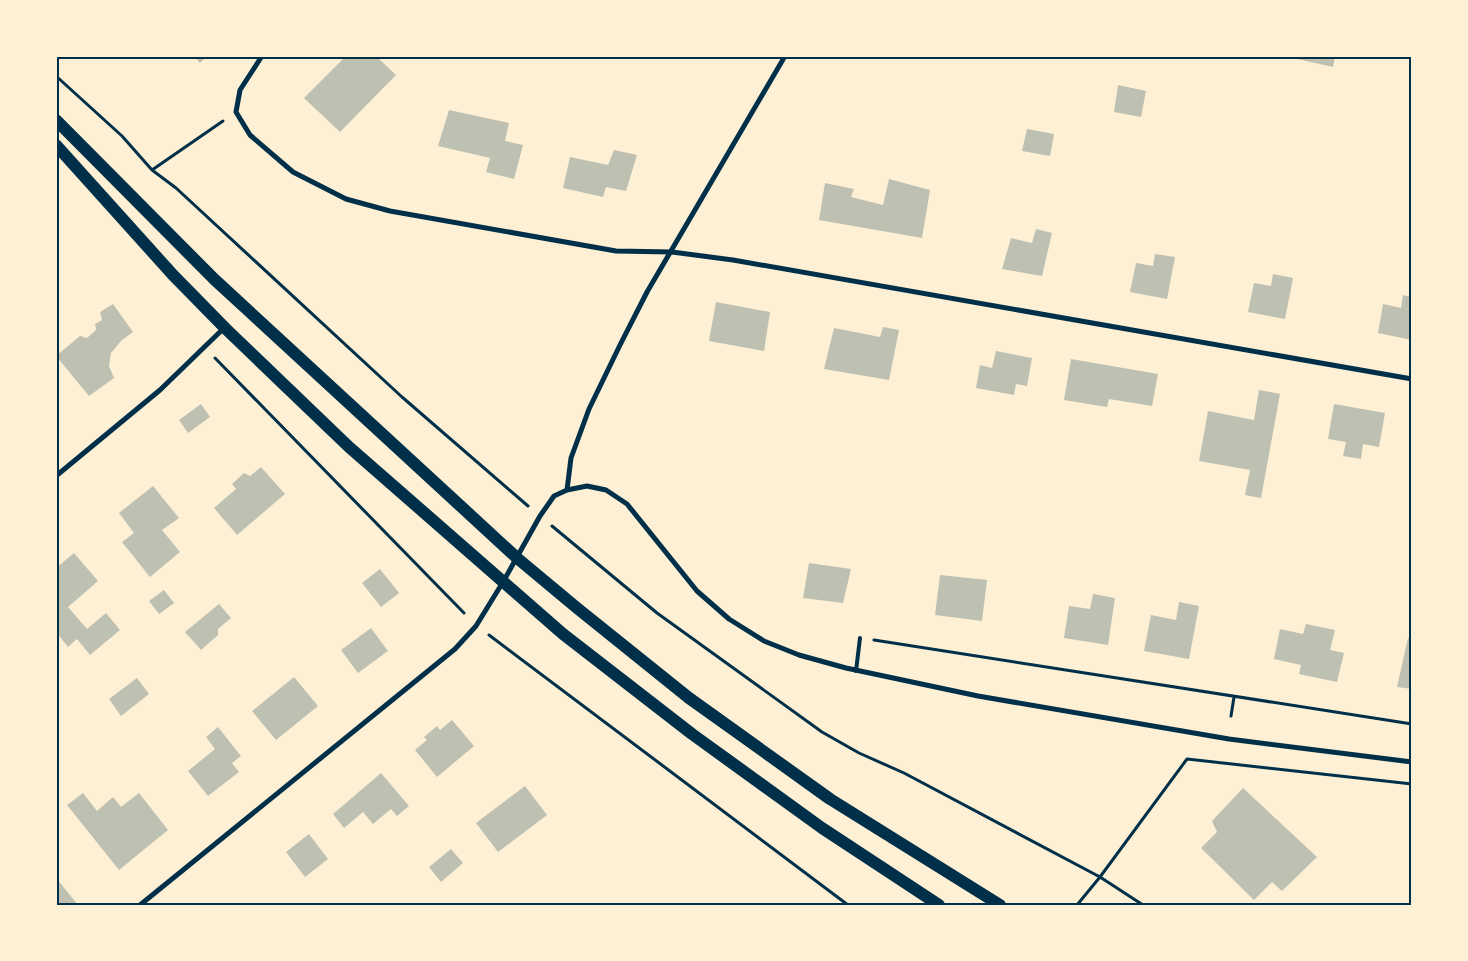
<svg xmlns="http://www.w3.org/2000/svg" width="1468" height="961" font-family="'Alegreya Sans',sans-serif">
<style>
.building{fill:#bec0b2}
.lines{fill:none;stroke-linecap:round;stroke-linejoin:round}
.path{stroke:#003049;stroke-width:3}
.service{stroke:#003049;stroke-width:4}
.minor{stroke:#003049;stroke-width:5}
.primary{stroke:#003049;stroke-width:12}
.neatline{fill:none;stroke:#003049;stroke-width:2}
</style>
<rect width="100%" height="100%" fill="#fdf0d5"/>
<path class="building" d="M194 56H207L200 63Z
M346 56H376L396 75 340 132 304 98Z
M1284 56H1335L1333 67Z
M1118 85 1146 91 1141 117 1114 112Z
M449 110 509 123 505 141 523 145 514 179 486 172 490 158 438 146Z
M1027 129 1054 134 1050 156 1022 151Z
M614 150 637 155 626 191 606 187 603 197 563 188 570 157 608 165Z
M889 179 930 190 922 238 819 220 825 183 854 189 851 197 883 205Z
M1036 229 1052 233 1042 276 1002 269 1011 238 1032 243Z
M1155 254 1175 257 1167 299 1130 292 1136 263 1153 266Z
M1273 274 1293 278 1285 319 1248 312 1254 283 1271 286Z
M1403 295 1412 297V340L1378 333 1383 304 1401 308Z
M716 302 770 312 764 351 709 341Z
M113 304 133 332 121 341 111 353 109 366 114 378 89 396 56 356 80 336 87 338 96 330 95 324 102 320 100 312Z
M883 327 899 330 889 380 824 369 834 328 880 337Z
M996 351 1032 358 1027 386 1016 384 1014 395 976 388 980 365 992 368Z
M1071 359 1158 374 1152 406 1109 399 1107 407 1064 400Z
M1259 390 1280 394 1261 498 1245 495 1250 470 1199 461 1208 411 1254 420Z
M201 404 210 417 188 433 179 420Z
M1334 404 1385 413 1379 447 1363 444 1361 459 1343 456 1346 442 1328 439Z
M261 467 285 494 237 535 214 508 236 489 232 484 244 473 250 476Z
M153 486 179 518 162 530 180 552 150 577 122 542 134 533 119 513Z
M74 553 98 581 68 607 87 629 106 613 120 630 90 655 77 639 68 647 56 632V568Z
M809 563 851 569 843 603 803 598Z
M380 569 399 593 381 607 362 583Z
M940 575 987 580 982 621 935 615Z
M164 590 174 603 159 614 149 601Z
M1093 594 1115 598 1108 645 1064 638 1069 606 1090 609Z
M1179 602 1199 606 1189 659 1144 651 1151 615 1176 620Z
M219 604 231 618 218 629V635L201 650 185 632Z
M1306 624 1335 630 1330 650 1344 653 1337 682 1299 674 1301 665 1274 659 1280 629 1303 634Z
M371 628 388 651 358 673 341 650Z
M1408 638 1412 639V689L1397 687Z
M294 677 318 706 276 740 252 711Z
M137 678 149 694 121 716 109 699Z
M452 720 474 746 437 777 415 750 427 740 424 737 437 726 440 730Z
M218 727 241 756 232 763 239 772 208 796 188 771 215 749 206 737Z
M381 773 409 806 397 816 391 809 373 824 363 812 344 828 333 814Z
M525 786 547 815 498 852 476 823Z
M1243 788 1317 857 1282 891 1272 882 1254 900 1201 848 1217 832 1212 821Z
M83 793 97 811 113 797 121 807 139 793 168 830 119 870 67 805Z
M309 834 328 859 305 877 286 852Z
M451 849 463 863 441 882 429 867Z
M57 879 78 905H56Z"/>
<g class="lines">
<path class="path" d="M56 76 122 136 152 170 176 188 402 397 528 506
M152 170 223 121
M215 358 464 613
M552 526 657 613 822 732 859 753 904 773 1100 877 1143 905
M489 635 848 905
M874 640C1053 667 1232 697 1412 724
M1231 716 1234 697
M1077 905 1100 877 1187 759 1412 784"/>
<path class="service" d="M856 671 860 638"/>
<path class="minor" d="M262 56 240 90 236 112 250 135 293 172 346 199 390 211 616 251 672 252 733 260 1412 379
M56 476 160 390 224 328
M567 490 571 458 589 409 620 345 647 292 785 56
M140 905 455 649 476 626 503 582 540 516 554 496 567 490 587 486 606 490 627 504 697 591 729 619 764 641 799 655 846 668 978 696 1229 739 1412 762"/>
<path class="primary" d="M56 120 214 279 517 558 577 608 689 698 830 799 1000 905
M56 145 173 275 225 328 349 447 563 634 692 734 822 828 939 905"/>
</g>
<rect width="1468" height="961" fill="none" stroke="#fdf0d5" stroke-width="115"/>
<rect x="58" y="58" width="1352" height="846" class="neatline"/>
</svg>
